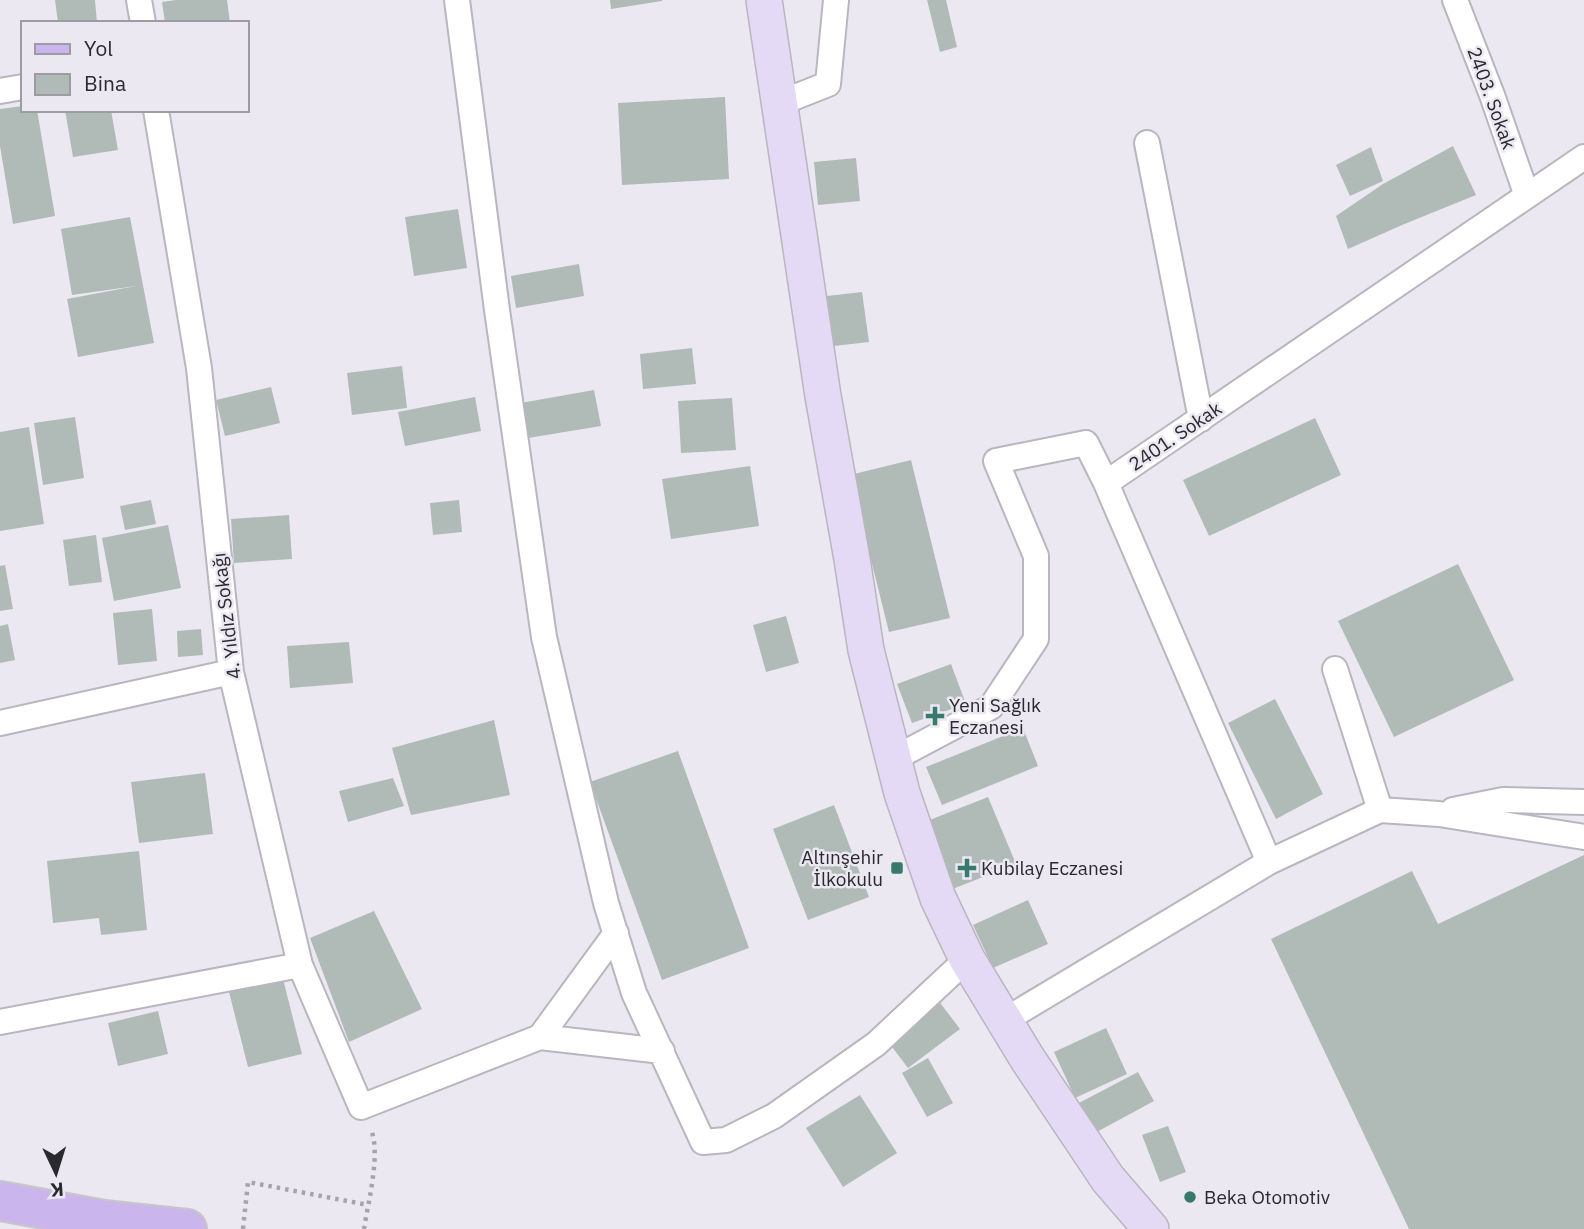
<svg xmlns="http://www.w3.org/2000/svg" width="1584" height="1229" font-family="'IBM Plex Sans',sans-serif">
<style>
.building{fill:#b0bbb8}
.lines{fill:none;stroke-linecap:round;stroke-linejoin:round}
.street-casing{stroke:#b9b6bf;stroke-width:28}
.secondary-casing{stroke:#b9b6bf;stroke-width:38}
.primary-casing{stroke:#c8c7c8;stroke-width:42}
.path{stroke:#a5a3ab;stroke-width:4.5;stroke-dasharray:3.5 5;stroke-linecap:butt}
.street{stroke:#fff;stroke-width:24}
.secondary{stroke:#e5daf6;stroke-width:35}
.primary{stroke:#cbb5ed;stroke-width:38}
.poi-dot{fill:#37796a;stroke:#ebe8f2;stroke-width:2.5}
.labels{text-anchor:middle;stroke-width:5;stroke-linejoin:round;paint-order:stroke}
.street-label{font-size:19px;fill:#2a292d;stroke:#ebe8f2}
.poi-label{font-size:19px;fill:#2a292d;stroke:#ebe8f2;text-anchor:start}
</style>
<rect width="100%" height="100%" fill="#ebe8f2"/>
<path class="building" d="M55 0H95L97 23H58Z
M176 0H227L230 23H165L162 2Z
M610 0H662V1L611 9Z
M927 0H946L957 47 940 52Z
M725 97 729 179 622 185 618 103Z
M23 106V110H37L55 216 13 224 0 146V109Z
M65 110H111L118 150 73 157Z
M1453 146 1476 195 1402 225 1348 249 1336 216 1383 184Z
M1371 147 1383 181 1350 196 1336 165Z
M856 158 860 201 818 205 814 162Z
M458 209 467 268 414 276 405 217Z
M130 217 154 343 78 357 67 299 136 286 72 295 61 229Z
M579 264 584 296 516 308 511 276Z
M862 292 869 342 834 346 827 296Z
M692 348 696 384 643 389 640 354Z
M402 366 407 408 352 415 347 373Z
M271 387 280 423 225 436 216 400Z
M594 390 601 426 522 439 515 404Z
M475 397 481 431 405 446 398 412Z
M732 398 736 450 681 453 678 401Z
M75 417 84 478 43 485 34 423Z
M1315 418 1341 475 1209 536 1183 480Z
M29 427 44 524 0 531V432Z
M911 460 950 618 889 632 850 475Z
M750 466 759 526 671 539 662 479Z
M151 500 156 524 125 530 120 506Z
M459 500 462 532 433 535 430 503Z
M289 515 292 559 234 563 231 519Z
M168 525 181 588 114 601 102 538Z
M96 535 102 582 69 586 63 540Z
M1458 564 1514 680 1394 737 1338 621Z
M5 565 13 609 0 611V566Z
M152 609 157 661 118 665 113 613Z
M786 616 799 663 766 672 753 625Z
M8 624 15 660 0 663V626Z
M201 629 203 655 178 657 177 631Z
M349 642 353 683 290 688 287 646Z
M951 664 966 704 912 723 897 684Z
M1275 699 1323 794 1276 819 1228 723Z
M494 720 510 795 411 815 392 748Z
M1023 728 1038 766 942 805 926 767Z
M678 751 749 948 662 980 590 782Z
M205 773 213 834 139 843 131 782Z
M393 778 404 806 348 822 339 791Z
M988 797 1016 864 950 890 922 823Z
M834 805 869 897 808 920 773 829Z
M139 851 147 930 101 935 99 918 53 923 47 861Z
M1584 855V1229H1409L1271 939 1412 871 1438 924Z
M1028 900 1048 944 993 968 973 925Z
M374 911 422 1009 349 1042 310 938Z
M283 979 302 1054 248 1067 229 992Z
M938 1000 960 1029 908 1068 886 1039Z
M158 1011 168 1054 118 1066 108 1023Z
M1106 1028 1127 1074 1075 1098 1054 1052Z
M928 1058 953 1103 927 1117 902 1073Z
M1138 1072 1154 1101 1093 1134 1077 1104Z
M860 1095 897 1153 843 1187 806 1128Z
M1168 1126 1186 1172 1160 1182 1142 1135Z"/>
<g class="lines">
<g class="street-casing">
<path id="street" d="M139 0 143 23
M457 0 497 310 544 637 606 903 634 993 703 1142 726 1140 774 1116 876 1044 967 959
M1455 0 1492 95 1527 196
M0 91 23 87
M780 103 828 84 836 0
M156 110 199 368 231 672 300 965 361 1107 540 1037 616 933
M1147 143 1201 419
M1335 669 1380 810
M0 723 231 672
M893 759 991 707 1036 639V556L996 461 1086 443 1106 483
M1453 810 1503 800 1584 802
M1269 862 1106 483 1584 157
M1005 1020 1269 862 1380 810 1439 814 1584 837
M0 1022 300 965
M540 1037 662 1051"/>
</g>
<g class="secondary-casing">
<path id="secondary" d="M764 0 823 396 852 559 866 650 902 793 938 898 967 959 1027 1058 1108 1179 1151 1229"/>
</g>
<g class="primary-casing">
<path id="primary" d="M0 1201 104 1220 187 1229"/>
</g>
<path class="path" d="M243 1229 248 1182 368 1205
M364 1229C368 1203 381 1153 371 1130"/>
<use href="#street" class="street"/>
<use href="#secondary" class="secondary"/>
<use href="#primary" class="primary"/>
</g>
<g class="poi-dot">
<path d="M931.5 705.5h7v7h7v7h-7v7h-7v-7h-7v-7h7z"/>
<rect x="890" y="861" width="14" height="14" rx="3.5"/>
<path d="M963.5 857.5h7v7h7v7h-7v7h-7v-7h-7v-7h7z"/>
<circle cx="1190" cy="1197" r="7"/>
</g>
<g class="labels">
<g class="street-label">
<text transform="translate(1492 98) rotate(70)" y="7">2403. Sokak</text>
<text transform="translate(1175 436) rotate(-34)" y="7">2401. Sokak</text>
<text transform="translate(226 616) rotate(-97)" y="7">4. Yıldız Sokağı</text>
</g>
<g class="poi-label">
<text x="949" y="712">Yeni Sağlık<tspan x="949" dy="22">Eczanesi</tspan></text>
<text x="883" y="864" text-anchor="end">Altınşehir<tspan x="883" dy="22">İlkokulu</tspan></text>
<text x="981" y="875">Kubilay Eczanesi</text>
<text x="1204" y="1204">Beka Otomotiv</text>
</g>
</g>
<rect x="21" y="21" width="228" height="91" fill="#ebe8f2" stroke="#9e9ca3" stroke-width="2"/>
<rect x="35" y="44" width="35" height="10" fill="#cbb5ed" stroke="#9e9ca3" stroke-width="2"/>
<text x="84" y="56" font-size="21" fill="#2a292d">Yol</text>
<rect x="35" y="74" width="35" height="21" fill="#b0bbb8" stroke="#9e9ca3" stroke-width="2"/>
<text x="84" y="91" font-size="21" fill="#2a292d">Bina</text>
<g transform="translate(56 1173) rotate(176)" stroke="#ebe8f2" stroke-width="5" paint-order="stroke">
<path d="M0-5L12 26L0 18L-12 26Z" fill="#2a292d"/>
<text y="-10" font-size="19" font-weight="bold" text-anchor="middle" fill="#2a292d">K</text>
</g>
</svg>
